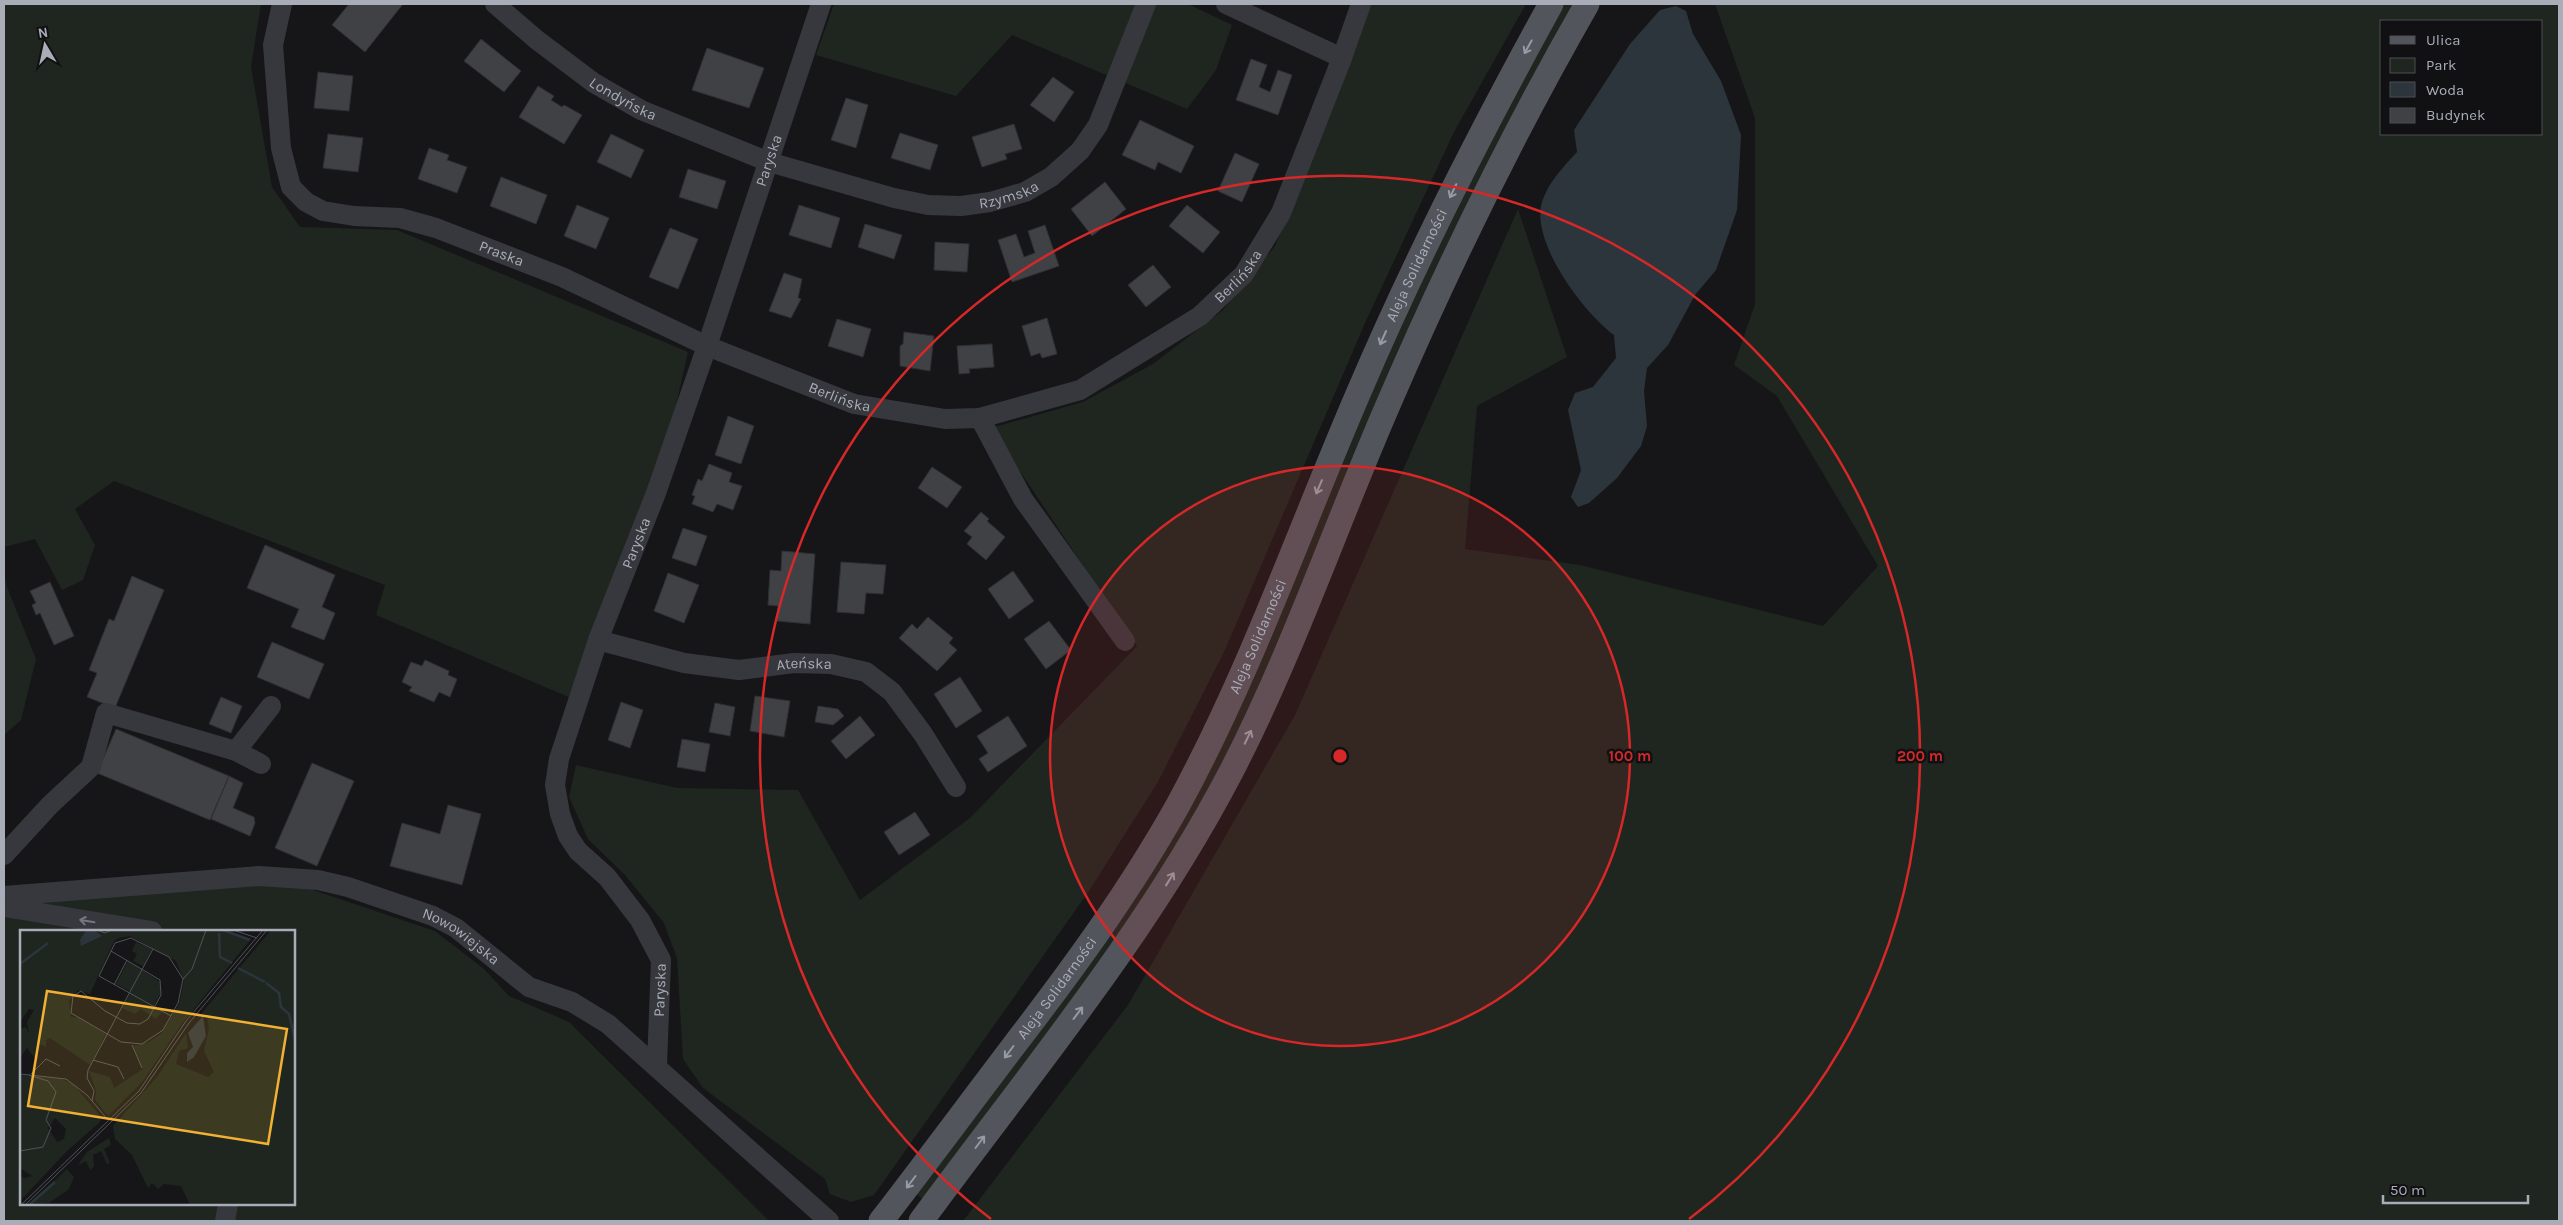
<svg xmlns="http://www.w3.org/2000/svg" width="2563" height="1225" font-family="Karla,sans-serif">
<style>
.green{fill:#1e261f;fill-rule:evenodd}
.water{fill:#2c353c}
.building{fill:#404145;stroke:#303034}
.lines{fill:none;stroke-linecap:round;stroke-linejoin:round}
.minor{stroke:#37383d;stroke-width:20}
.major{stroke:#53555c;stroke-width:25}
.oneway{stroke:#979ba6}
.oneway2{stroke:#757881}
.ring{fill:none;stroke:#d62828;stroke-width:2.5}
.labels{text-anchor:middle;stroke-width:5;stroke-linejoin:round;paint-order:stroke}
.street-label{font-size:15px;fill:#a8adb8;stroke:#111113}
.inset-river{fill:none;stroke:#2c353c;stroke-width:2.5}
.inset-road{fill:none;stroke:#505258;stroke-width:1}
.view{fill:#f2b134;fill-opacity:0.15;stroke:#f2b134;stroke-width:2.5}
.inset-edge{fill:none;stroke:#a8adb8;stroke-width:2.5}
.centre{fill:#d62828;stroke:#111113;stroke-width:2.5}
.ring-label{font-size:15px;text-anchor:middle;font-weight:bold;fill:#d62828;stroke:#111113;stroke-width:5;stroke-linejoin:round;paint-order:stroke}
</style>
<rect width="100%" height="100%" fill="#161618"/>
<path class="green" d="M4 4H261L251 67 272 187 300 227 397 230 688 352 669 436 571 698 376 615 385 585 114 481 75 509 95 545 83 580 62 590 35 539 4 547Z
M834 4H1188L1232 25 1216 70 1187 109 1012 35 956 96 816 55Z
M1371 4H1526L1454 132 1365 323 1225 650 1158 782 1089 891 874 1195 851 1202 830 1194 825 1179 703 1088 683 1059 677 958 664 923 625 875 588 839 569 797 576 765 677 788 798 790 860 900 970 818 1137 646 991 428 1083 402 1153 364 1223 310 1275 246 1349 65Z
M1563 4H1575L1263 680 1196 815 1125 930 924 1200 915 1193 1092 958 1369 395 1467 185Z
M1715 4H2559V1221H963L1128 1005 1295 715 1518 209 1567 357 1477 406 1465 549 1580 565 1823 626 1878 566 1777 396 1734 365 1755 304V118ZM2382 21H2542V134H2382Z
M4 572 7 587 36 659 21 720 4 735Z
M262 883 307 888 435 931 484 969 509 996 569 1022 769 1221H4V901ZM21 931H294V1204H21Z"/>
<path class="water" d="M1676 6 1686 11 1693 34 1721 81 1741 135 1737 210 1716 270 1695 295 1668 345 1647 368 1644 391 1647 426 1641 446 1617 478 1589 503 1578 507 1571 497 1581 470 1568 410 1575 393 1593 387 1616 358 1614 335C1584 313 1530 242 1542 202 1548 183 1563 167 1577 152L1574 130 1630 44 1660 10Z"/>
<path class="building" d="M349 4H403L365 52 332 25Z
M481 39 521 71 504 92 464 61Z
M707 48 764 68 749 108 692 90Z
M1251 59 1267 65 1259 87 1270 92 1278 70 1292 75 1278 115 1236 100Z
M318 72 353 76 349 111 314 108Z
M1053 77 1074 92 1054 122 1030 105Z
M538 86 554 96 551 100 562 107 564 105 582 115 564 144 519 117Z
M846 98 868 105 856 148 831 140Z
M1140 120 1194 146 1181 173 1158 162 1155 170 1122 155Z
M1014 124 1022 149 1005 154 1007 159 982 167 972 137Z
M900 133 938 145 930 170 891 158Z
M328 134 363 138 358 172 323 168Z
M611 134 644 150 631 178 597 162Z
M429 148 449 155 447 160 467 167 457 193 418 179Z
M1235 153 1259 164 1242 202 1218 191Z
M688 169 726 181 717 209 679 197Z
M501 177 547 195 536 224 490 206Z
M1105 182 1126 209 1092 236 1071 209Z
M577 205 609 218 596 249 564 236Z
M799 205 840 218 831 248 789 235Z
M1187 205 1220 232 1203 253 1169 226Z
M865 224 902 235 894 259 858 247Z
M1045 225 1059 266 1012 282 998 240 1016 234 1024 257 1035 253 1028 231Z
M670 228 698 239 678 289 649 277Z
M935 242 969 244 967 272 934 270Z
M1153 265 1171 287 1146 307 1128 285Z
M784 273 802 279 798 298 801 299 791 318 769 311Z
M1047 318 1057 354 1042 358 1040 353 1031 356 1022 326Z
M837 319 871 329 863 357 828 346Z
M904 332 934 336 930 371 900 366V346L903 344Z
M992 344 994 367 969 369 970 373 959 374 957 346Z
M728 416 754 426 741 464 715 455Z
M709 464 732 473 729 482 742 486 733 510 717 504 713 512 692 504 695 496 692 495 698 479 702 481Z
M932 467 962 487 947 508 918 488Z
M981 512 989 519 987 521 1005 537 986 560 967 544 972 537 964 531Z
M683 528 707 536 696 566 672 558Z
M265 545 335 575 322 607 335 613 324 640 291 627 299 609 247 588Z
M782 551 815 554 810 624 777 621 778 606 768 605 770 570 781 571Z
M841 562 886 565 883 594 866 593 864 614 837 612Z
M1013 571 1034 601 1009 619 988 589Z
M668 573 699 585 684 623 654 611Z
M132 576 164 590 115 708 87 697 97 673 89 670 109 619 114 621Z
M50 582 74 636 54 645 40 613 36 615 32 605 36 603 30 591Z
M928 617 953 638 949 643 957 650 937 671 899 638 912 624 917 629Z
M1049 621 1071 650 1046 669 1024 639Z
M272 642 324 664 309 699 257 677Z
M425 660 449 671 448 675 457 679 450 697 439 692 434 702 409 691 412 687 402 682 411 662 422 666Z
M960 677 982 711 956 728 934 694Z
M755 696 790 701 784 737 750 731Z
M221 697 242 706 231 733 209 724Z
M621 702 643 710 630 748 608 740Z
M715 703 735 707 730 736 709 732Z
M818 706 838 709 844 716 833 725 815 722Z
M860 716 875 735 846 759 831 741Z
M1008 716 1027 746 988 772 979 759 988 753 977 736Z
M116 729 229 776 210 820 97 773Z
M682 739 710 744 705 772 677 767Z
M312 763 354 781 317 866 275 848Z
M229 776 243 783 233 808 254 817 255 823 250 836 211 819Z
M448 805 481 814 462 885 390 866 402 823 440 834Z
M915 812 930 835 899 855 884 832Z"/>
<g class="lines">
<g class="minor">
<path id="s1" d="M282 4 273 45 281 148 291 187 306 202 323 211 354 216 400 218 436 228 562 277 707 346 854 404 945 419 980 418 1080 390 1200 316 1244 274 1281 213 1342 58 1361 4"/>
<path id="s2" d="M495 4 537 40 594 83 641 110 769 162 894 198 928 205 961 206 990 202 1025 192 1051 177 1080 151 1098 125 1146 4"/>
<path d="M1226 4 1342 58"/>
<path d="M980 418 1023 499 1125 641"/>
<path id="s3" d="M598 640 684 663 739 670 794 663 831 664 866 672 892 692 923 734 956 787"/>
<path d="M236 751 271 706"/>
<path d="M4 855 50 805 91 767 106 713 236 751 261 764"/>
<path id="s4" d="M4 896 259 876 318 880 348 887 433 916 456 928 529 987 572 1002 608 1024 829 1221"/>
<path d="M4 907 152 931"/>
<path id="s5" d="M657 1065 661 960 640 920 607 877 578 851 568 836 560 814 555 785 559 759 598 640 656 493 707 346 821 4"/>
<path d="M225 1221 228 1204"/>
</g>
<g class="major">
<path id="s6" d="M881 1221C925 1164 968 1106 1012 1048 1072 970 1130 891 1178 805 1250 673 1299 531 1358 394 1415 260 1481 131 1551 4"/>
<path d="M921 1221C1029 1074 1146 935 1231 772 1292 654 1335 527 1388 405 1447 268 1513 133 1587 4"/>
</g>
</g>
<defs><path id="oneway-shaft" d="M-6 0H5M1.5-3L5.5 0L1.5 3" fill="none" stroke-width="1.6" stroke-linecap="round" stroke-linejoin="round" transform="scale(1.25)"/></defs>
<g class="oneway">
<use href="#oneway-shaft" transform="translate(1528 47) rotate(119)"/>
<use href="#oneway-shaft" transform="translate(1453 191) rotate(116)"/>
<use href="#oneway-shaft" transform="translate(1383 338) rotate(114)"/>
<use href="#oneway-shaft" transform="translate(1319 487) rotate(113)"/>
<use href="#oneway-shaft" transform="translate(1248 737) rotate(-64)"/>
<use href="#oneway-shaft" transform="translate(1170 879) rotate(-58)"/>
<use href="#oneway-shaft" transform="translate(1078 1013) rotate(-53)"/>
<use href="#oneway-shaft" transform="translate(1009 1052) rotate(127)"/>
<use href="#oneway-shaft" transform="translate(980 1142) rotate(-53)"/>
<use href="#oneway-shaft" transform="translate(911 1182) rotate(127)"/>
</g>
<use class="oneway2" href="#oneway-shaft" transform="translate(87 921) rotate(-171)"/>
<circle cx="1340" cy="756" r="290" fill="#d62828" fill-opacity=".12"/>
<g class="ring">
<circle cx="1340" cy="756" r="290"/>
<path d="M991 1219A580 580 0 1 1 1689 1219"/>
</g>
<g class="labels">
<g class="street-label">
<text dy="5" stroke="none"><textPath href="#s2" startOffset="160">Londyńska</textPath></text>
<text dy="5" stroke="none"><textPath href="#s5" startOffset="975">Paryska</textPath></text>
<text dy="5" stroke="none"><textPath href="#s2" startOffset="566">Rzymska</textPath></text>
<text dy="5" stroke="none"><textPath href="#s1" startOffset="411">Praska</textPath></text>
<text dy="5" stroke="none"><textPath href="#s6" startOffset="1102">Aleja Solidarności</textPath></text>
<text dy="5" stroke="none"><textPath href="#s1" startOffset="1222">Berlińska</textPath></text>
<text dy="5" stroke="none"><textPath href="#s1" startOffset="779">Berlińska</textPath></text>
<text dy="5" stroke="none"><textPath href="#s5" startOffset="570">Paryska</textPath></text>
<text dy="5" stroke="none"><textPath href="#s6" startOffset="698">Aleja Solidarności</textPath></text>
<text dy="5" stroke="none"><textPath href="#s3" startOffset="210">Ateńska</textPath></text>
<text dy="5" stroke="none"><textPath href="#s4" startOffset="470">Nowowiejska</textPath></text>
<text dy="5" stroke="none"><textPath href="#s6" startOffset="292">Aleja Solidarności</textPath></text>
<text dy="5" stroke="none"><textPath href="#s5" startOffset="75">Paryska</textPath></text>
</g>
</g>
<g transform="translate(20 930)">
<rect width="275" height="275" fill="#161618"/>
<path d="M0 0H206L231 9 161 95 123 151 88 186 75 170 76 161 69 141 90 147 94 158 123 139 113 116 129 112 142 103 159 74 164 51 156 31 110 6 99 8 94 11 70 64 58 60 49 71 51 87 60 88 86 104 70 135 30 108 26 110V117L18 113V129L16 130 7 118 0 128V95L1 98 6 97 9 104 7 92 14 80 9 79 0 92ZM251 0H275V275H170L161 256 144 254 138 259 132 253 128 258 112 225 95 209 93 196 137 147 166 103 168 118 159 121 156 134 188 147 194 142 184 121 189 98 187 85 181 84ZM116 12 132 19 123 36 113 31 117 24 112 21ZM108 31 140 52V64L134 76 142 82 136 89 121 79 115 84 102 78 111 62 96 54ZM0 145 42 149 54 155 81 187 80 192 46 222 0 271V246L5 248 12 246 0 238ZM35 188 46 199 44 209 37 212 28 198ZM89 208 91 215 84 219 90 233 87 234 81 221 73 225 74 237 70 240 66 231 58 235 67 222ZM47 239 54 247 49 259 29 273 9 275Z" fill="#1e261f" fill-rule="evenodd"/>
<path d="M66 0H74L82 6 61 16 60 10ZM183 86 186 106 174 127 167 132V123L173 117 168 103Z" fill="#2c353c"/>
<path class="inset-river" d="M203 0 230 10M199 3 200 27 212 33M0 34 28 13M218 38 245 52M246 53 259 63 261 77 269 84 275 110M9 275 35 252"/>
<path class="inset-road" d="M77 0 85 3 92 0M213 0 237 8M111 8 95 13 79 46 151 86M91 21 140 50 141 65 128 89 120 94 107 93 85 81 61 61 53 66 51 83 101 112 122 114 143 100 158 73 163 49 149 27 111 8M163 49 172 39 186 0M94 55 107 30M112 115 122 138M73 130 98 137 104 149M0 144 46 149 67 165 88 190M11 144 26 129 40 136M72 171 74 161 67 148 68 140 133 19M0 221 23 217 31 198 26 190 36 162 28 151 9 145M1 275 119 161 166 91 243 0M5 275 121 163 169 93 247 0"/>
<path class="view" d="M27 61 267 99 248 214 8 176Z"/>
<rect width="275" height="275" class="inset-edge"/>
</g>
<circle cx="1340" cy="756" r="8" class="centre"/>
<g class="ring-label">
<text x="1630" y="761">100 m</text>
<text x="1920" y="761">200 m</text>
</g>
<rect width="2563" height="1225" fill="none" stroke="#a8adb8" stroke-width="10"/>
<rect x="2380" y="20" width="162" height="115" fill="#111113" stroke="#4d4f55"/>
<rect x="2390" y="36" width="25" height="8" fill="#53555c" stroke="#4d4f55"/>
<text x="2426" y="45" font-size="15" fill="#a8adb8">Ulica</text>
<rect x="2390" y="58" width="25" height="15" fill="#1e261f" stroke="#4d4f55"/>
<text x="2426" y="70" font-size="15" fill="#a8adb8">Park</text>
<rect x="2390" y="82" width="25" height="15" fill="#2c353c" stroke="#4d4f55"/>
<text x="2426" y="95" font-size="15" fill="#a8adb8">Woda</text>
<rect x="2390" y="108" width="25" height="15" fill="#404145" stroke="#4d4f55"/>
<text x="2426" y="120" font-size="15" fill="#a8adb8">Budynek</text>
<g transform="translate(45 45) rotate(351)" stroke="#111113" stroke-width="4" paint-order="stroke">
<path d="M0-4L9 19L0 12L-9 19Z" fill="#a8adb8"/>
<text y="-8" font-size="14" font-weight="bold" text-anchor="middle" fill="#a8adb8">N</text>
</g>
<path d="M2383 1195v8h145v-8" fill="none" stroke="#a8adb8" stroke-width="2.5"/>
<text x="2390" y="1195" font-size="15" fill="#a8adb8" stroke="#111113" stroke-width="4" paint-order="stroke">50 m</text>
</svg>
